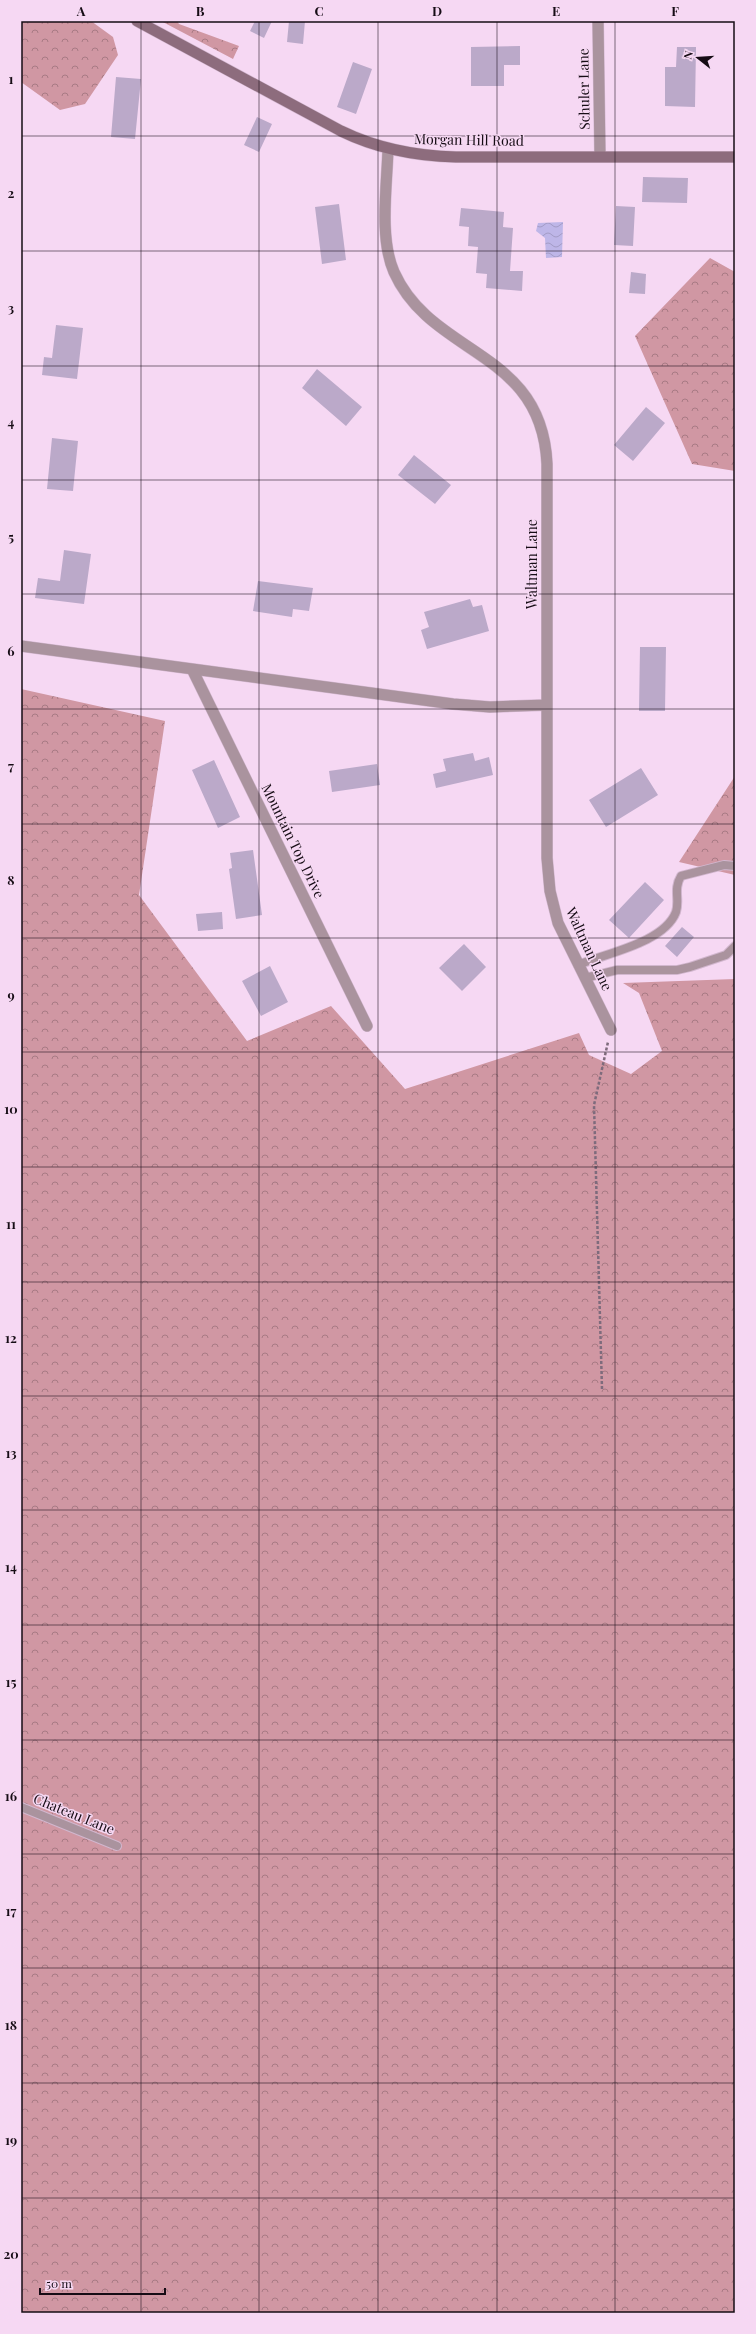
<svg xmlns="http://www.w3.org/2000/svg" width="756" height="2334" font-family="'Playfair Display',serif">
<style>
.forest{fill:url(#forest-crowns)}
.water{fill:url(#water-waves)}
.building{fill:#bba9c9}
.lines{fill:none;stroke-linecap:round;stroke-linejoin:round}
.service-casing{stroke:#d2b7cf;stroke-width:10}
.minor-casing{stroke:#d2b7cf;stroke-width:12}
.secondary-casing{stroke:#d2b7cf;stroke-width:12}
.path{stroke:#7e6b7c;stroke-width:2.5;stroke-dasharray:3 2;stroke-linecap:butt}
.service{stroke:#aa939e;stroke-width:8}
.minor{stroke:#aa939e;stroke-width:11}
.secondary{stroke:#8d6c7d;stroke-width:11}
.grid{fill:none;stroke:#160c15;stroke-width:1;stroke-opacity:0.55}
.labels{text-anchor:middle;stroke-width:3;stroke-linejoin:round;paint-order:stroke}
.street-label{font-size:14px;fill:#160c15;stroke:#f6d8f3}
.neatline{fill:none;stroke:#160c15;stroke-width:1.5}
.grid-label{font-size:13px;text-anchor:middle;font-weight:bold;fill:#160c15}
</style>
<defs>
<pattern id="forest-crowns" width="20" height="18" patternUnits="userSpaceOnUse"><rect width="20" height="18" fill="#d097a3"/><path d="M2 6a3 3 0 1 1 6 0M12 15a3 3 0 1 1 6 0" fill="none" stroke="#a87a84"/></pattern>
<pattern id="water-waves" width="16" height="10" patternUnits="userSpaceOnUse"><rect width="16" height="10" fill="#beb6e8"/><path d="M0 5q4-4 8 0t8 0" fill="none" stroke="#a39bc6"/></pattern>
</defs>
<rect width="100%" height="100%" fill="#f6d8f3"/>
<path class="forest" d="M21 21H91L113 37 118 55 85 104 60 110 21 82Z
M161 21H177L179 24 239 46 233 59Z
M710 258 735 272V471L692 464 635 336Z
M21 689 165 721 139 895 247 1041 331 1006 405 1089 579 1033 589 1055 631 1074 662 1051 639 993 623 983 735 979V2313H21Z
M735 776V875L679 862Z"/>
<path class="water" d="M563 222 562 257 546 258 545 238 536 231 538 223Z"/>
<path class="building" d="M255 21H272L264 38 250 31Z
M289 21H305L303 44 287 42Z
M520 46V65H504V86H471V47Z
M677 47H696L695 107 665 106V67H676Z
M353 62 372 69 356 114 337 107Z
M116 77 141 79 135 139 111 137Z
M257 117 272 124 259 152 244 145Z
M643 177 688 178 687 203 642 202Z
M339 204 346 260 322 264 315 207Z
M616 206 635 207 633 246 614 245Z
M461 208 504 212 503 227 513 228 510 271H523L522 291 486 288 487 274 476 273 478 247 468 246 469 227 459 226Z
M631 272 646 274 645 294 629 293Z
M56 325 83 328 77 379 42 375 44 357 52 358Z
M317 369 362 407 346 426 302 388Z
M646 407 665 423 633 461 614 445Z
M52 438 78 441 73 491 47 489Z
M414 455 451 485 435 504 398 475Z
M64 550 91 554 84 604 35 598 38 578 60 581Z
M258 581 313 588 309 611 293 609 292 617 253 611Z
M470 599 473 607 482 605 489 631 427 649 421 630 429 627 424 612Z
M640 647H666L665 711H639Z
M473 753 475 761 489 757 493 775 436 788 433 774 446 771 443 759Z
M214 760 240 817 218 828 192 770Z
M377 764 380 785 332 792 329 771Z
M641 768 658 795 606 827 589 800Z
M253 850 262 915 236 919 229 869 232 868 230 853Z
M645 882 664 900 629 938 609 920Z
M222 912 223 929 198 931 196 914Z
M682 927 694 937 677 957 665 946Z
M464 944 486 967 462 991 439 968Z
M270 966 288 1002 261 1016 242 981Z"/>
<g class="lines">
<g class="service-casing">
<path id="service" d="M578 965C606 953 664 943 676 912 680 900 673 889 681 876L724 865 735 866
M585 978 617 970H677L690 967 726 955 735 946
M21 1807 117 1846"/>
</g>
<g class="minor-casing">
<path id="minor" d="M598 21 600 156
M388 149C387 186 379 238 394 272 432 357 542 349 547 464V858L550 891 558 923 611 1030
M21 646 453 704 490 707 547 705
M192 669 367 1026"/>
</g>
<g class="secondary-casing">
<path id="secondary" d="M137 21 341 131C378 149 415 156 456 157H735"/>
</g>
<path class="path" d="M602 1389 594 1105 608 1042"/>
<use href="#service" class="service"/>
<use href="#minor" class="minor"/>
<use href="#secondary" class="secondary"/>
</g>
<path class="grid" d="M141 21V2313M259 21V2313M378 21V2313M497 21V2313M615 21V2313M21 136H735M21 251H735M21 366H735M21 480H735M21 594H735M21 709H735M21 824H735M21 938H735M21 1052H735M21 1167H735M21 1282H735M21 1396H735M21 1510H735M21 1625H735M21 1740H735M21 1854H735M21 1968H735M21 2083H735M21 2198H735"/>
<g class="labels">
<g class="street-label">
<text transform="translate(584 89) rotate(-91)" y="5">Schuler Lane</text>
<text transform="translate(469 140) rotate(1)" y="5">Morgan Hill Road</text>
<text transform="translate(532 564) rotate(-90)" y="5">Waltman Lane</text>
<text transform="translate(293 841) rotate(64)" y="5">Mountain Top Drive</text>
<text transform="translate(589 949) rotate(65)" y="5">Waltman Lane</text>
<text transform="translate(74 1814) rotate(22)" y="5">Chateau Lane</text>
</g>
</g>
<rect width="756" height="2334" fill="none" stroke="#f6d8f3" stroke-width="44"/>
<g transform="translate(698 58) rotate(287)" stroke="#f6d8f3" stroke-width="3" paint-order="stroke">
<path d="M0-3L7 15L0 10L-7 15Z" fill="#160c15"/>
<text y="-6" font-size="11" font-weight="bold" text-anchor="middle" fill="#160c15">N</text>
</g>
<path d="M40 2288v6h125v-6" fill="none" stroke="#160c15" stroke-width="2"/>
<text x="46" y="2288" font-size="12" fill="#160c15" stroke="#f6d8f3" stroke-width="3" paint-order="stroke">50 m</text>
<rect x="22" y="22" width="712" height="2290" class="neatline"/>
<g class="grid-label">
<text x="81" y="16">A</text>
<text x="200" y="16">B</text>
<text x="319" y="16">C</text>
<text x="437" y="16">D</text>
<text x="556" y="16">E</text>
<text x="675" y="16">F</text>
<text x="11" y="84">1</text>
<text x="11" y="198">2</text>
<text x="11" y="313">3</text>
<text x="11" y="427">4</text>
<text x="11" y="542">5</text>
<text x="11" y="656">6</text>
<text x="11" y="771">7</text>
<text x="11" y="885">8</text>
<text x="11" y="1000">9</text>
<text x="11" y="1114">10</text>
<text x="11" y="1229">11</text>
<text x="11" y="1343">12</text>
<text x="11" y="1458">13</text>
<text x="11" y="1572">14</text>
<text x="11" y="1687">15</text>
<text x="11" y="1801">16</text>
<text x="11" y="1916">17</text>
<text x="11" y="2030">18</text>
<text x="11" y="2145">19</text>
<text x="11" y="2259">20</text>
</g>
</svg>
